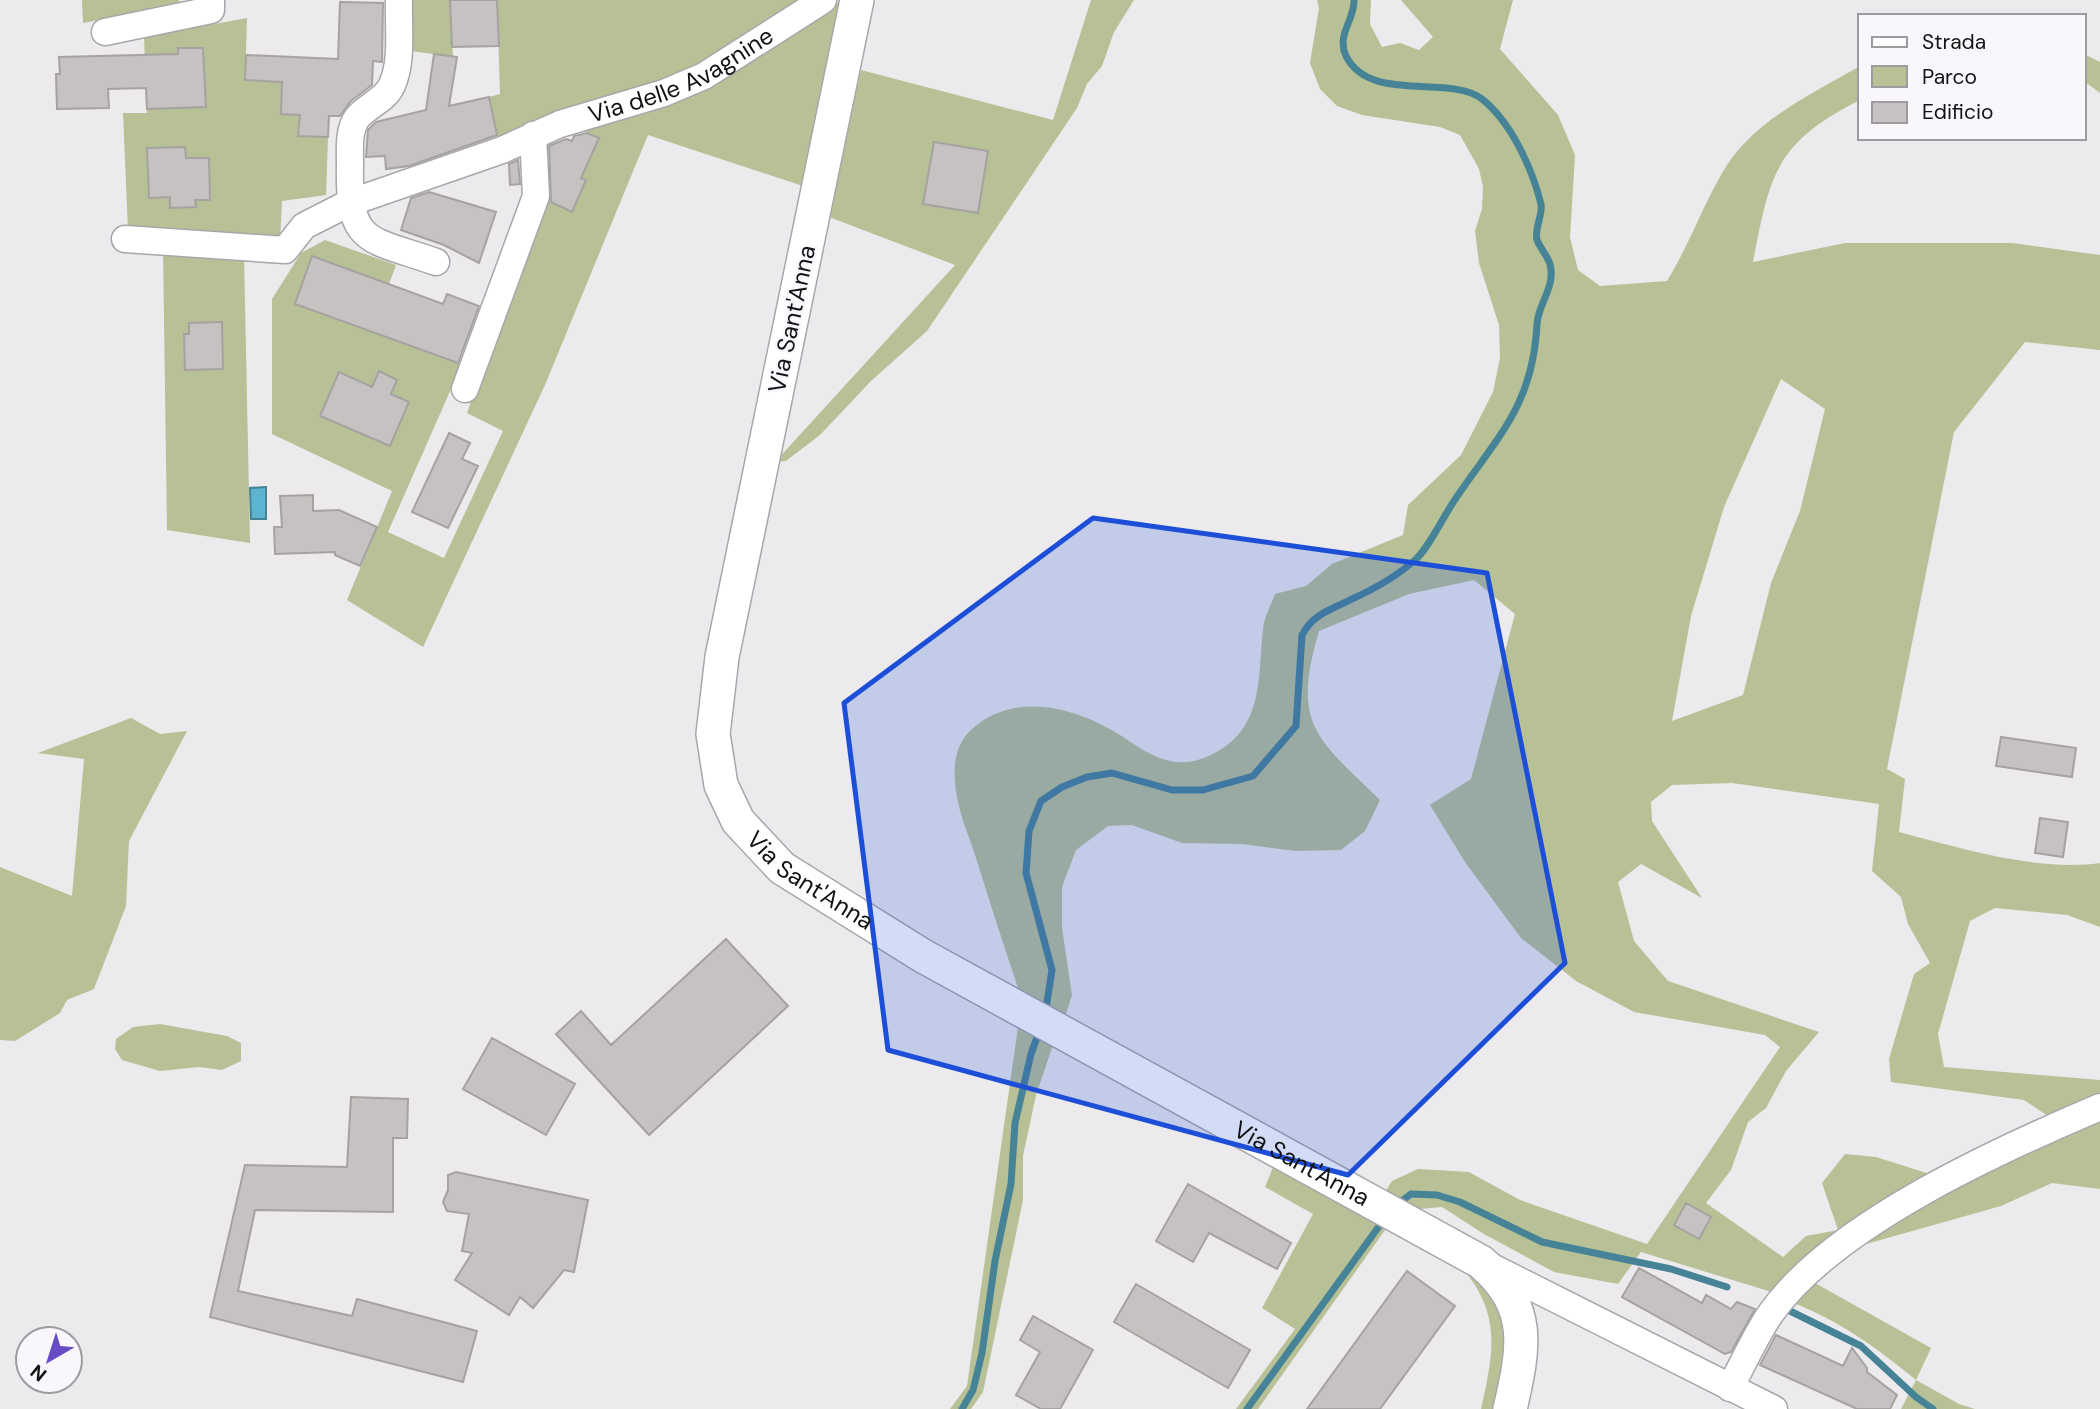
<svg xmlns="http://www.w3.org/2000/svg" width="2100" height="1409" font-family="'DM Sans',sans-serif">
<style>
.green{fill:#b7c195;fill-rule:evenodd}
.water{fill:#5cb4d0;stroke:#468397;stroke-width:2}
.lines{fill:none;stroke-linecap:round;stroke-linejoin:round}
.stream{stroke:#468397;stroke-width:7}
.building{fill:#c6c2c1;stroke:#a6a2a1;stroke-width:2}
.minor-casing{stroke:#a8a6aa;stroke-width:29}
.tertiary-casing{stroke:#a8a6aa;stroke-width:36}
.minor{stroke:#fff;stroke-width:26}
.tertiary{stroke:#fff;stroke-width:33}
.marked{fill:#1d4ed8;fill-opacity:0.2;stroke:#1d4ed8;stroke-width:5;stroke-linejoin:round}
.labels{text-anchor:middle;stroke-width:5;stroke-linejoin:round;paint-order:stroke}
.street-label{font-size:24px;fill:#131213;stroke:#f9f7fb}
</style>
<rect width="100%" height="100%" fill="#eceaed"/>
<path class="green" d="M82 0H179L180 5 83 23Z
M412 0H450L453 57 411 51Z
M497 0H803L685 74 498 139 489 97 500 94Z
M842 0 803 186 648 135 545 385 423 647 347 600 392 491 272 434V299L301 253 325 240 396 265 389 284 312 256 295 304 462 364 388 532 444 558 503 431 467 413 544 198 572 212 586 181 581 178 599 138 577 128 726 76Z
M1091 0H1134L1114 32 1102 66 1087 84 1077 108 927 331 871 381 820 435 786 461 775 462 955 265 829 217 861 70 1053 120Z
M1317 0H1371L1370 24 1382 47 1400 43 1419 50 1433 37 1401 0H1513L1500 49 1558 115 1575 155 1570 237 1578 270 1600 286 1667 281C1688 247 1701 210 1721 175 1750 122 1810 95 1860 66V100C1775 143 1770 174 1753 262L1845 243H2012L2100 255V350L2025 342 1954 432 1887 769 1905 779 1899 832C1960 848 2038 872 2100 863V927L2067 915 1995 908 1970 921 1938 1034 1944 1067 2100 1080V1096L2048 1116 2024 1100 1891 1082 1889 1059 1914 974 1930 963 1908 924 1901 897 1872 871 1879 804 1732 783 1672 785 1651 802 1652 821 1702 898 1641 864 1618 882 1634 941 1668 981 1819 1032 1786 1071 1766 1108 1748 1122 1731 1170 1706 1203 1783 1257 1806 1236 1838 1230 1822 1183 1845 1154 1876 1157 1933 1175 1775 1293 1641 1252 1618 1284 1554 1272 1484 1234 1442 1207 1420 1209 1384 1194 1392 1181 1418 1169 1469 1172 1520 1200 1647 1244 1780 1047 1765 1035 1634 1012 1576 981 1521 938 1465 862 1430 805 1471 779 1515 614 1474 580 1409 594 1319 631C1291 726 1317 738 1380 800L1365 831 1341 850 1296 851 1242 844 1182 843 1132 825 1108 826 1076 850 1062 887V928L1072 995 1065 1017 1020 994C1005 949 990 903 976 858 968 833 956 807 955 781 953 756 959 736 981 722 1022 694 1074 708 1115 732 1135 744 1152 759 1176 762 1194 764 1212 756 1226 746 1264 718 1258 671 1263 629 1264 618 1271 605 1275 594L1306 586 1332 564 1403 535 1408 505 1461 455 1493 392 1500 358 1499 325 1479 263 1475 231 1482 209 1483 187 1479 169 1460 135 1440 127 1362 115 1337 106 1320 89 1310 63 1319 8ZM1781 379 1825 409 1800 511 1771 583 1743 695 1672 721 1691 616 1724 507Z
M247 18 245 80 282 82 281 114 300 115 299 136 328 137 326 195 282 201 280 241 128 230 123 113H147L144 37Z
M2084 54 2100 62V93L2084 81Z
M163 249 244 255 250 543 167 530Z
M131 718 160 734 187 731 129 841 126 906 94 989 67 1000 60 1013 15 1041 0 1040V867L72 896 84 759 38 753Z
M1019 1020 1055 1039 1036 1095 1023 1156V1200L983 1392 971 1409H950L967 1386Z
M160 1024 227 1036 241 1043V1061L222 1070 199 1067 160 1071 122 1060 115 1049 116 1039 133 1027Z
M2100 1119V1189L2052 1183 2001 1206 1859 1246 1920 1205 1992 1165Z
M1276 1160 1390 1223 1258 1409H1236L1295 1329 1262 1308 1313 1214 1265 1187Z
M1460 1265C1519 1305 1506 1347 1498 1409H1481C1494 1350 1502 1314 1460 1265Z
M1815 1283 1931 1348 1916 1380 1959 1404 1975 1409H1901L1916 1380C1877 1348 1841 1322 1794 1303Z"/>
<path class="water" d="M266 487V519H251L250 488Z"/>
<g class="lines">
<path class="stream" d="M1045 1015 1052 970 1026 873 1029 831 1041 801 1062 787 1087 777 1112 773 1172 790H1203L1253 776 1296 726 1302 635C1314 613 1331 610 1352 599 1374 589 1397 576 1415 560 1429 548 1444 515 1456 498 1498 436 1533 405 1537 324 1538 304 1556 287 1550 264 1547 255 1540 248 1537 240 1534 229 1543 215 1541 204 1532 168 1511 122 1482 99 1450 74 1370 104 1346 56 1336 35 1355 19 1354 0
M1395 1206 1411 1194 1437 1195 1460 1202 1542 1242 1671 1269 1727 1287
M1788 1310 1861 1346 1916 1397 1933 1409
M962 1409 973 1390 982 1353 995 1261 1011 1184 1015 1123 1031 1054 1040 1029
M1247 1409 1385 1218"/>
</g>
<path class="building" d="M450 0H497L499 46 452 47Z
M340 2 383 3 382 62 373 61 372 85 351 101 340 116H329L328 137 298 136 300 115 281 114 282 82 245 80 246 55 338 59Z
M178 48H203L206 107 147 109 146 88 108 89 109 108 57 109 56 74H60L59 57 178 54Z
M434 54 457 57 449 106 489 97 497 135 409 166 386 169 385 156 366 157 368 130 376 122 426 110Z
M587 133 599 138 581 178 586 180 572 212 551 202 549 146 566 139 572 141 574 136Z
M934 142 988 151 978 213 923 204Z
M185 147 186 158H209L210 200H195L196 207 170 208V197L149 198 147 148Z
M518 160 520 184 510 185 509 164Z
M429 192 496 212 479 263 444 245 401 230 411 198Z
M312 256 443 304 447 294 479 306 458 363 295 304Z
M222 322 223 369 185 370 184 334H189V323Z
M379 371 397 380 391 394 409 402 390 446 320 416 339 372 372 387Z
M449 433 470 443 462 459 478 466 448 528 412 512Z
M313 495V511L339 510 377 527 360 566 335 555V552L275 554 274 527H282L280 496Z
M2001 737 2076 748 2072 777 1996 766Z
M2040 818 2068 822 2063 857 2035 853Z
M726 939 788 1006 649 1135 556 1034 581 1011 611 1045Z
M492 1038 575 1084 546 1135 463 1089Z
M351 1097 408 1099 407 1138H393V1212L255 1210 238 1291 352 1316 357 1299 477 1331 463 1382 210 1317 245 1165 347 1167Z
M456 1172 588 1200 574 1272 564 1270 533 1308 520 1297 509 1315 455 1280 472 1253 462 1251 469 1214 447 1211 443 1202 448 1190V1175Z
M1188 1184 1291 1243 1277 1269 1209 1233 1193 1262 1156 1241Z
M1686 1203 1711 1217 1699 1239 1674 1225Z
M1639 1268 1702 1303 1706 1295 1731 1309 1737 1302 1755 1309 1731 1352 1725 1354 1622 1297Z
M1407 1271 1455 1306 1380 1409H1307Z
M1136 1284 1250 1350 1228 1388 1114 1322Z
M1033 1316 1093 1350 1060 1409H1041L1016 1395 1040 1352 1020 1340Z
M1776 1335 1843 1366 1852 1348 1867 1368V1372L1897 1395 1890 1409H1857L1760 1365Z"/>
<g class="lines">
<g class="minor-casing">
<g id="minor">
<path d="M399 0C398 26 403 61 392 85 385 101 367 105 357 118 348 131 350 150 350 165 348 246 368 238 436 262"/>
<path d="M105 32 211 10V0"/>
<path id="s1" d="M125 239 285 250 304 226 349 203 502 150 560 124 664 93 704 76 823 0"/>
<path d="M465 389 536 196 533 135"/>
<path d="M1488 1265 1774 1409"/>
<path d="M1730 1388C1743 1364 1755 1336 1771 1313 1834 1224 2001 1149 2100 1107"/>
</g>
</g>
<g class="tertiary-casing">
<g id="tertiary">
<path id="s2" d="M857 0 722 657 713 734 721 785 738 821 782 868 923 956 1481 1262C1533 1307 1524 1348 1510 1409"/>
</g>
</g>
<use href="#minor" class="minor"/>
<use href="#tertiary" class="tertiary"/>
</g>
<path class="marked" d="M1093 518 1487 573 1565 963 1348 1175 888 1050 844 703Z"/>
<g class="labels">
<g class="street-label">
<text dy="8" stroke="none"><textPath href="#s1" startOffset="598">Via delle Avagnine</textPath></text>
<text transform="translate(792 319) rotate(-78)" y="8">Via Sant'Anna</text>
<text dy="8" stroke="none"><textPath href="#s2" startOffset="934">Via Sant'Anna</textPath></text>
<text dy="8" stroke="none"><textPath href="#s2" startOffset="1502">Via Sant'Anna</textPath></text>
</g>
</g>
<rect x="1858" y="14" width="228" height="126" fill="#f9f7fb" stroke="#9d9b9e" stroke-width="2"/>
<rect x="1872" y="37" width="35" height="10" fill="#ffffff" stroke="#9d9b9e" stroke-width="2"/>
<text x="1922" y="49" font-size="21" fill="#131213">Strada</text>
<rect x="1872" y="66" width="35" height="21" fill="#b7c195" stroke="#9d9b9e" stroke-width="2"/>
<text x="1922" y="84" font-size="21" fill="#131213">Parco</text>
<rect x="1872" y="102" width="35" height="21" fill="#c6c2c1" stroke="#9d9b9e" stroke-width="2"/>
<text x="1922" y="119" font-size="21" fill="#131213">Edificio</text>
<g transform="translate(49 1360) rotate(219)"><circle r="33" fill="#f9f7fb" stroke="#9d9b9e" stroke-width="2"/>
<path d="M0-5L12 26L0 18L-12 26Z" fill="#664bc4"/>
<text y="-10" font-size="19" font-weight="bold" text-anchor="middle" fill="#131213">N</text>
</g>
</svg>
